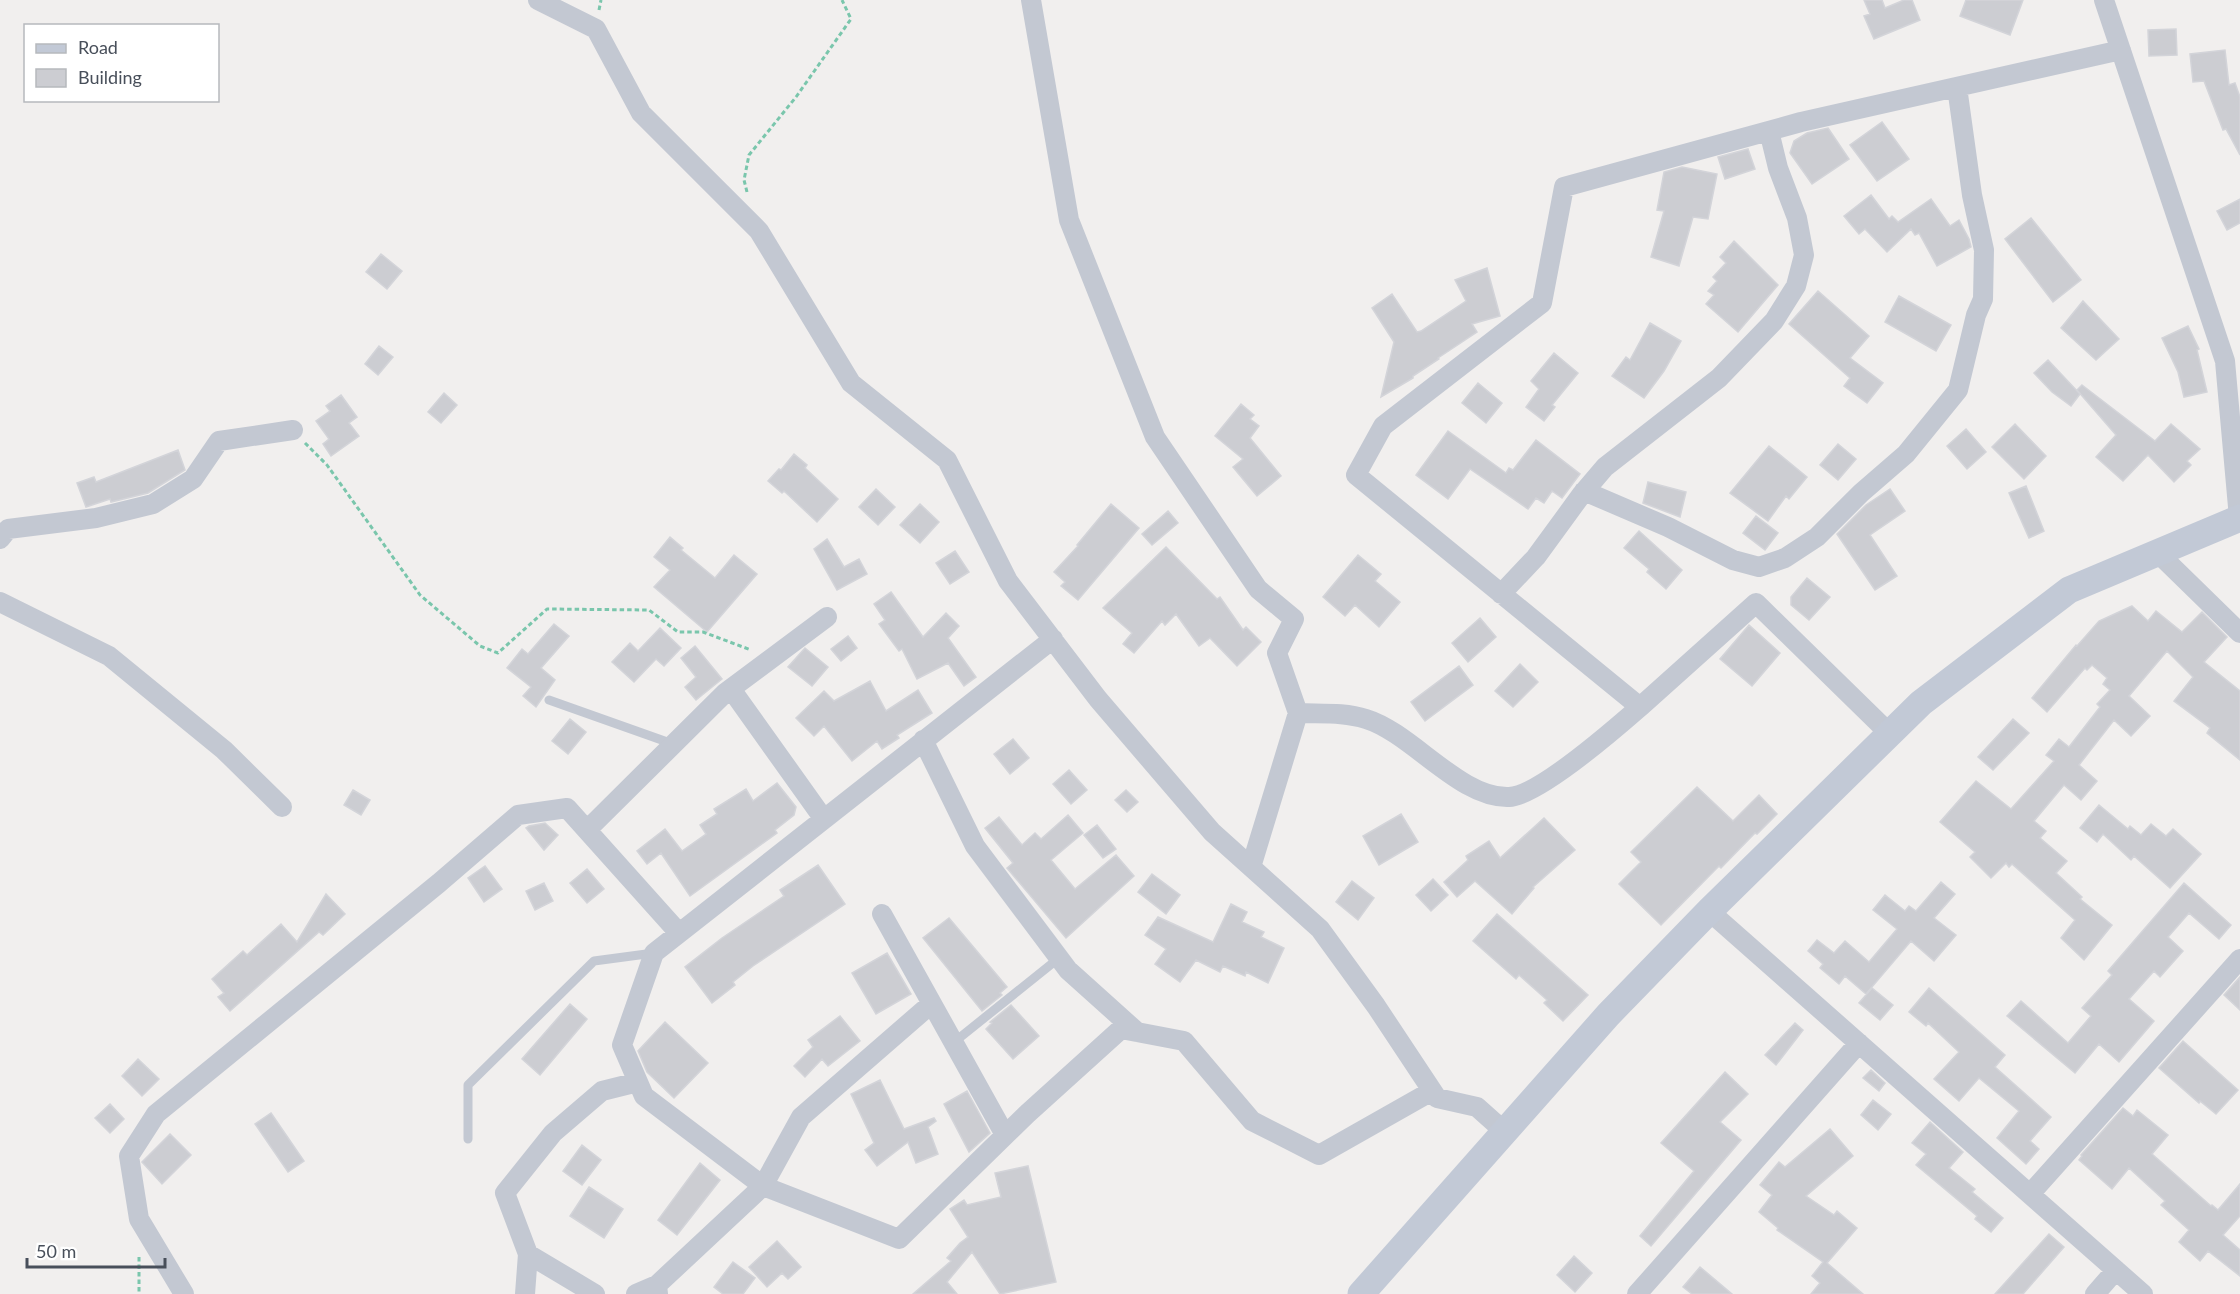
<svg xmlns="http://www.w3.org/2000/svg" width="2240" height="1294" font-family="Lato,sans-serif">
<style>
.building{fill:#cccdd2;stroke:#d3d4d9;stroke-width:1.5}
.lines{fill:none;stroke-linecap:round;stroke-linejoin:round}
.path{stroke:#7ac6ac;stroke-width:3;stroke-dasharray:4.5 3;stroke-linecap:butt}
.lane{stroke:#c3c8d2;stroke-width:9}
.street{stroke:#c3c8d2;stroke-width:20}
.secondary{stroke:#c2c9d6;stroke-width:27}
</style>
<rect width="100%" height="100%" fill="#f1efee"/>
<path class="building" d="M1864 0H1882L1885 8 1904 0H1912L1920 20 1874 39 1864 16 1870 14Z
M1966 0H2023L2010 35 1960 16Z
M2176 29 2177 55 2149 56 2148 30Z
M2225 50 2229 85 2235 83 2240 97V155L2226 129 2223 130 2204 81 2193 82 2190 54Z
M1882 122 1909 159 1877 181 1850 145Z
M1828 128 1849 159 1812 184 1790 153 1794 141 1807 133Z
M1748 149 1755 169 1725 179 1718 157Z
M1682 167 1717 174 1708 219 1693 217 1679 266 1651 257 1664 211 1657 210 1664 172Z
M1871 195 1889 219 1892 216 1898 222 1931 199 1950 226 1959 220 1969 239 1971 247 1937 266 1919 233 1915 235 1911 229 1887 252 1865 229 1859 234 1844 216Z
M2240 199V223L2227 230 2217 211Z
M2031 218 2081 280 2053 302 2005 239Z
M1734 241 1778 285 1738 332 1706 304 1714 295 1708 291 1717 281 1713 277 1726 263 1720 257Z
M381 254 402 271 387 289 366 272Z
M1487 268 1500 316 1472 324 1477 332 1438 358 1439 359 1413 376V378L1381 397 1394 342 1372 308 1392 294 1417 332 1421 331 1466 301 1455 280Z
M1818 291 1869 336 1850 358 1883 383 1867 403 1844 386 1850 378 1789 324Z
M1899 296 1951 325 1936 351 1885 322Z
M2083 301 2119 339 2096 360 2061 328Z
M1650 323 1681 341 1664 371 1644 398 1612 376 1626 357 1630 360Z
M2188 326 2199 349 2197 350 2207 392 2184 397 2178 372 2162 338Z
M379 346 393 357 378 375 365 364Z
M1554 353 1578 373 1552 405 1555 407 1544 421 1526 407 1539 389 1531 381Z
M2048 360 2080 394 2071 406 2052 392 2034 373Z
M1478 383 1502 403 1486 423 1462 403Z
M2082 385 2155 441 2171 424 2200 449 2187 461 2191 465 2174 482 2148 455 2123 481 2096 457 2116 435 2077 390Z
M444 393 457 405 441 423 428 412Z
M341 395 357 417 349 423 359 436 331 456 323 444 329 439 316 421 330 411 326 406Z
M1241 404 1254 415 1250 419 1259 426 1250 438 1281 476 1257 496 1233 467 1243 459 1215 436Z
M2015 424 2046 456 2024 479 1992 447Z
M1966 429 1986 452 1967 469 1947 446Z
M1448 431 1506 473 1509 468 1513 470 1536 440 1580 474 1562 498 1552 491 1544 503 1536 498 1528 509 1470 469 1448 499 1416 475Z
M1838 444 1856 459 1838 480 1820 465Z
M1769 446 1807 477 1789 499 1786 496 1768 521 1730 493Z
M178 450 185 470 148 493 111 502 110 499 86 507 77 483 94 477 96 482Z
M794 454 807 465 805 468 838 499 817 522 784 491 782 493 768 481 779 469 781 470Z
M1648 482 1686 492 1680 517 1643 503Z
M2026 486 2044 531 2029 538 2009 493Z
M876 489 895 507 878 525 859 507Z
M1890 489 1905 511 1870 535 1897 576 1875 590 1837 534 1866 505Z
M920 504 939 522 920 543 900 525Z
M1111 504 1139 528 1078 600 1061 586 1065 582 1054 572 1078 546 1077 545Z
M1168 511 1178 523 1152 545 1142 534Z
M1756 516 1778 533 1765 550 1743 533Z
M1639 531 1682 570 1666 589 1647 572 1649 569 1624 548Z
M670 537 683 548 681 550 715 578 734 555 757 574 707 632 654 587 670 570 654 557Z
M827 539 844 567 859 559 867 574 837 590 814 549Z
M1166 547 1217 599 1220 597 1243 630 1246 627 1261 642 1237 666 1210 638 1199 646 1176 614 1165 625 1162 621 1134 653 1123 644 1132 633 1103 608Z
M955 551 969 572 950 584 936 563Z
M1358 555 1381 574 1375 581 1400 602 1379 627 1355 605 1345 616 1323 597Z
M1807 578 1830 597 1809 620 1791 605V597Z
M891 592 923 637 946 613 959 626 948 638 976 677 964 686 948 663 917 679 902 649 899 651 879 624 885 620 874 604Z
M2132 606 2148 621 2156 611 2182 632 2202 612 2227 637 2204 662 2240 691V760L2207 733 2210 728 2174 701 2193 677 2167 651 2129 696 2150 716 2131 736 2114 720 2079 765 2097 781 2081 800 2064 785 2034 821 2046 831 2040 838 2067 861 2056 873 2082 897 2080 899 2112 925 2084 960 2061 938 2075 920 2012 864 2009 867 2006 863 1991 878 1970 857 1975 852 1940 822 1976 781 2011 809 2054 761 2046 755 2059 739 2069 747 2100 707 2097 704 2110 690 2103 684 2107 678 2092 665 2087 670 2085 668 2047 712 2032 698 2076 645 2077 646 2099 621Z
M1480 618 1496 637 1468 662 1452 643Z
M554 624 569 636 541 668 555 680 536 707 523 696 531 687 507 668 522 649 528 654Z
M1749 625 1780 653 1752 686 1720 659Z
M660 628 681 648 664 666 656 659 634 682 612 662 630 643 638 651Z
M848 636 857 648 841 661 831 649Z
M695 646 722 679 696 700 685 687 696 677 681 658Z
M805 648 828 667 812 686 788 667Z
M1520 664 1538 682 1513 707 1495 691Z
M1459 666 1473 685 1425 721 1411 702Z
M870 681 886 711 918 690 932 713 897 735 899 738 882 749 877 741 852 761 824 726 814 736 796 718 824 691 834 701Z
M570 719 586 732 568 754 552 741Z
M2013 719 2029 733 1993 770 1978 757Z
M1013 739 1029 758 1010 774 994 754Z
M1069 770 1087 790 1071 804 1053 784Z
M777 783 796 807 794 815 775 830 777 833 690 896 661 853 647 864 637 851 665 829 682 851 706 834 700 825 717 814 714 809 746 789 753 801Z
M1697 787 1733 821 1759 795 1777 814 1757 834 1755 833 1721 868 1719 866 1661 925 1619 884 1641 862 1631 852Z
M353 790 370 800 361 815 344 805Z
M1126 790 1138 802 1127 812 1115 800Z
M2099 805 2128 829 2130 826 2141 835 2151 824 2166 836 2173 829 2201 854 2170 888 2134 856 2131 860 2103 834 2097 842 2080 828Z
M1401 814 1418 842 1379 865 1363 836Z
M1068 815 1083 833 1051 860 1075 889 1116 855 1134 876 1066 938 1007 868 1013 863 985 828 999 817 1022 845 1035 833 1041 839Z
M1544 818 1575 850 1533 887 1534 888 1512 914 1475 881 1457 897 1444 882 1468 860 1466 856 1489 841 1500 858Z
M545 823 558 835 544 850 526 828 529 826Z
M1097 825 1116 849 1103 858 1084 835Z
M818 865 845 904 753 966 733 982 735 985 712 1003 685 967 722 938 784 896 780 890Z
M485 866 502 889 484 902 468 878Z
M587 869 604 889 587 903 570 883Z
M1152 874 1180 895 1166 914 1138 892Z
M1433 879 1448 895 1431 911 1416 895Z
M1352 881 1374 898 1358 920 1336 902Z
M1941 882 1955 894 1934 918 1956 935 1934 961 1911 941 1866 994 1845 976 1839 984 1820 968 1823 964 1808 951 1817 940 1834 953 1845 941 1869 962 1897 929 1873 910 1885 895 1905 911 1909 906 1916 911Z
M544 883 553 901 535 910 526 891Z
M2184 883 2231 925 2219 939 2189 913 2168 937 2183 951 2160 977 2154 971 2129 999 2154 1021 2119 1062 2099 1044 2075 1073 2007 1016 2021 1001 2068 1043 2091 1016 2082 1008 2112 975 2108 971Z
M326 894 345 914 323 935 319 932 230 1011 218 997 224 993 212 979 243 951 247 955 281 924 297 942Z
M1231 904 1247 912 1242 922 1264 932 1261 937 1284 948 1268 983 1246 972 1245 976 1223 966 1220 972 1196 960 1180 982 1155 964 1166 949 1145 935 1158 917 1213 942Z
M1497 914 1588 995 1563 1021 1544 1003 1547 1000 1519 975 1516 979 1473 941Z
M949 918 1007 987 1000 993 1002 995 982 1011 923 938Z
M887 953 911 994 876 1014 852 973Z
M2240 977V1010L2224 995Z
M1872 988 1893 1005 1880 1020 1859 1003Z
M1929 988 2005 1055 1995 1067 2051 1117 2030 1141 2039 1149 2026 1164 1997 1138 2019 1111 1979 1078 1959 1101 1934 1079 1959 1052 1928 1023 1926 1026 1909 1012Z
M570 1004 587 1019 540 1075 522 1059Z
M1011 1005 1039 1036 1013 1059 986 1029 992 1023 990 1022Z
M840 1016 860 1041 828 1066 822 1059 805 1077 794 1066 813 1047 808 1040Z
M665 1022 708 1063 674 1098 647 1072 638 1051Z
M1795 1023 1803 1030 1776 1065 1765 1055Z
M2183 1041 2238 1090 2216 1114 2200 1101 2199 1103 2159 1068Z
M138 1059 159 1079 142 1096 122 1076Z
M1871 1070 1885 1083 1879 1091 1863 1078Z
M1725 1072 1748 1094 1720 1122 1741 1140 1651 1246 1640 1236 1694 1171 1661 1143Z
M880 1080 904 1129 934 1118 936 1121 928 1127 938 1154 916 1163 908 1142 877 1166 865 1150 874 1143 851 1094Z
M967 1091 990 1133 969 1152 944 1104Z
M1873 1100 1891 1114 1878 1130 1861 1115Z
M110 1104 124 1119 110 1133 95 1118Z
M2123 1108 2133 1116 2137 1110 2168 1135 2152 1154 2211 1206 2212 1205 2218 1210 2240 1184V1216L2223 1235 2240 1250V1276L2208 1251 2200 1261 2179 1242 2189 1230 2161 1205 2165 1201 2129 1168 2112 1189 2079 1160 2082 1156 2081 1155Z
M271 1113 304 1161 288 1172 255 1124Z
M1930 1122 1963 1152 1949 1168 1975 1189 1972 1192 2003 1218 1991 1232 1975 1219 1977 1216 1916 1165 1926 1154 1912 1143Z
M1830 1129 1853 1156 1806 1196 1834 1215 1837 1211 1857 1228 1827 1263 1863 1294H1811L1820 1283 1812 1276 1823 1262 1777 1230 1778 1228 1759 1212 1772 1195 1760 1185 1779 1162 1785 1167Z
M170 1134 191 1155 162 1184 142 1162Z
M582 1145 601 1160 582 1185 563 1171Z
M700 1163 720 1180 677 1235 658 1220Z
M1028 1166 1056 1282 1000 1294 972 1252 947 1282 957 1294H913L951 1261 947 1258 960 1243 968 1237 950 1209 964 1200 967 1205 1001 1197 995 1173Z
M589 1187 623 1209 604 1238 570 1216Z
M2049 1234 2064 1247 2023 1294H1995Z
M777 1241 801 1267 788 1279 782 1273 767 1287 749 1267Z
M1574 1256 1592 1273 1575 1292 1557 1275Z
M733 1262 755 1278 743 1294H723L714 1287Z
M1700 1267 1732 1294H1692L1683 1287Z"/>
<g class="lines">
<path class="path" d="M599 10 601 0
M747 192 744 180 749 155 796 97 851 19 842 0
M305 443 327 465 420 595 480 646 498 653 547 609 649 610 678 632H703L751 650
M139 1257V1294"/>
<path class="lane" d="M549 700 673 744
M953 1043 1059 958
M468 1139V1085L594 961 654 953"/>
<path class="street" d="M538 0 596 29 641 113 759 231 851 383 947 460 1008 581 1098 699 1212 832 1320 929 1376 1006 1437 1098 1477 1107 1505 1132
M1031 0 1069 220 1155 437 1258 589 1294 619 1277 653 1298 713 1251 867
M2104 0 2225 361 2239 518
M1584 491 1668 527 1733 560 1759 567 1785 558 1817 537 1861 493 1906 454 1958 390 1976 315 1983 299 1984 250 1972 195 1957 87
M0 539 8 529 96 518 153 504 193 479 219 441 293 430
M2157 552 2240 633
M1501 594 1536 557 1582 494 1605 467 1719 378 1774 321 1796 286 1804 255 1797 218 1778 168 1769 131
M0 602 109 656 224 750 282 807
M731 689 823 818
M1298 713C1321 714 1344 712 1366 719 1412 733 1460 799 1509 797 1538 796 1616 728 1640 707
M1890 734 1756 603 1640 707 1356 475 1383 426 1542 303 1564 187 1801 122 2121 50
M923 740 975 846 1068 970 1137 1032
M587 830 725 693 827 617
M1709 911 2143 1294
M882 914 1005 1135
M931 1004 801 1117 763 1186 644 1096 622 1045 654 953 1053 639
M2030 1194 2240 959
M528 1254 595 1294
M184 1294 139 1219 129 1156 156 1114 439 883 518 815 567 808 679 933
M525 1294 528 1254 505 1193 553 1133 602 1091 638 1082
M636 1294 657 1285
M658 1294 657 1285 763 1186 899 1239 1027 1114 1121 1029 1184 1041 1252 1121 1319 1155 1432 1091
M1637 1294 1859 1043
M2095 1294 2116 1270"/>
<path class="secondary" d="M1361 1294 1608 1015 1709 911 1921 703 2069 590 2240 518"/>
</g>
<rect x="24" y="24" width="195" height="78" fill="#ffffff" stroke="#b6b9bd" stroke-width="1.5"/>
<rect x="36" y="44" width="30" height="9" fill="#c2c9d6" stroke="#b6b9bd" stroke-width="1.5"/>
<text x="78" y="54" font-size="18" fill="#484f5a">Road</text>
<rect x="36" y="69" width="30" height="18" fill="#cccdd2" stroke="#b6b9bd" stroke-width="1.5"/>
<text x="78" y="84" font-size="18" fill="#484f5a">Building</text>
<path d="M27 1258v9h138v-9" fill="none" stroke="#484f5a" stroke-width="3"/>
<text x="36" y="1258" font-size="18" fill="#484f5a" stroke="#ffffff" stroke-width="4.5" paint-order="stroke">50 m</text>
</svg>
